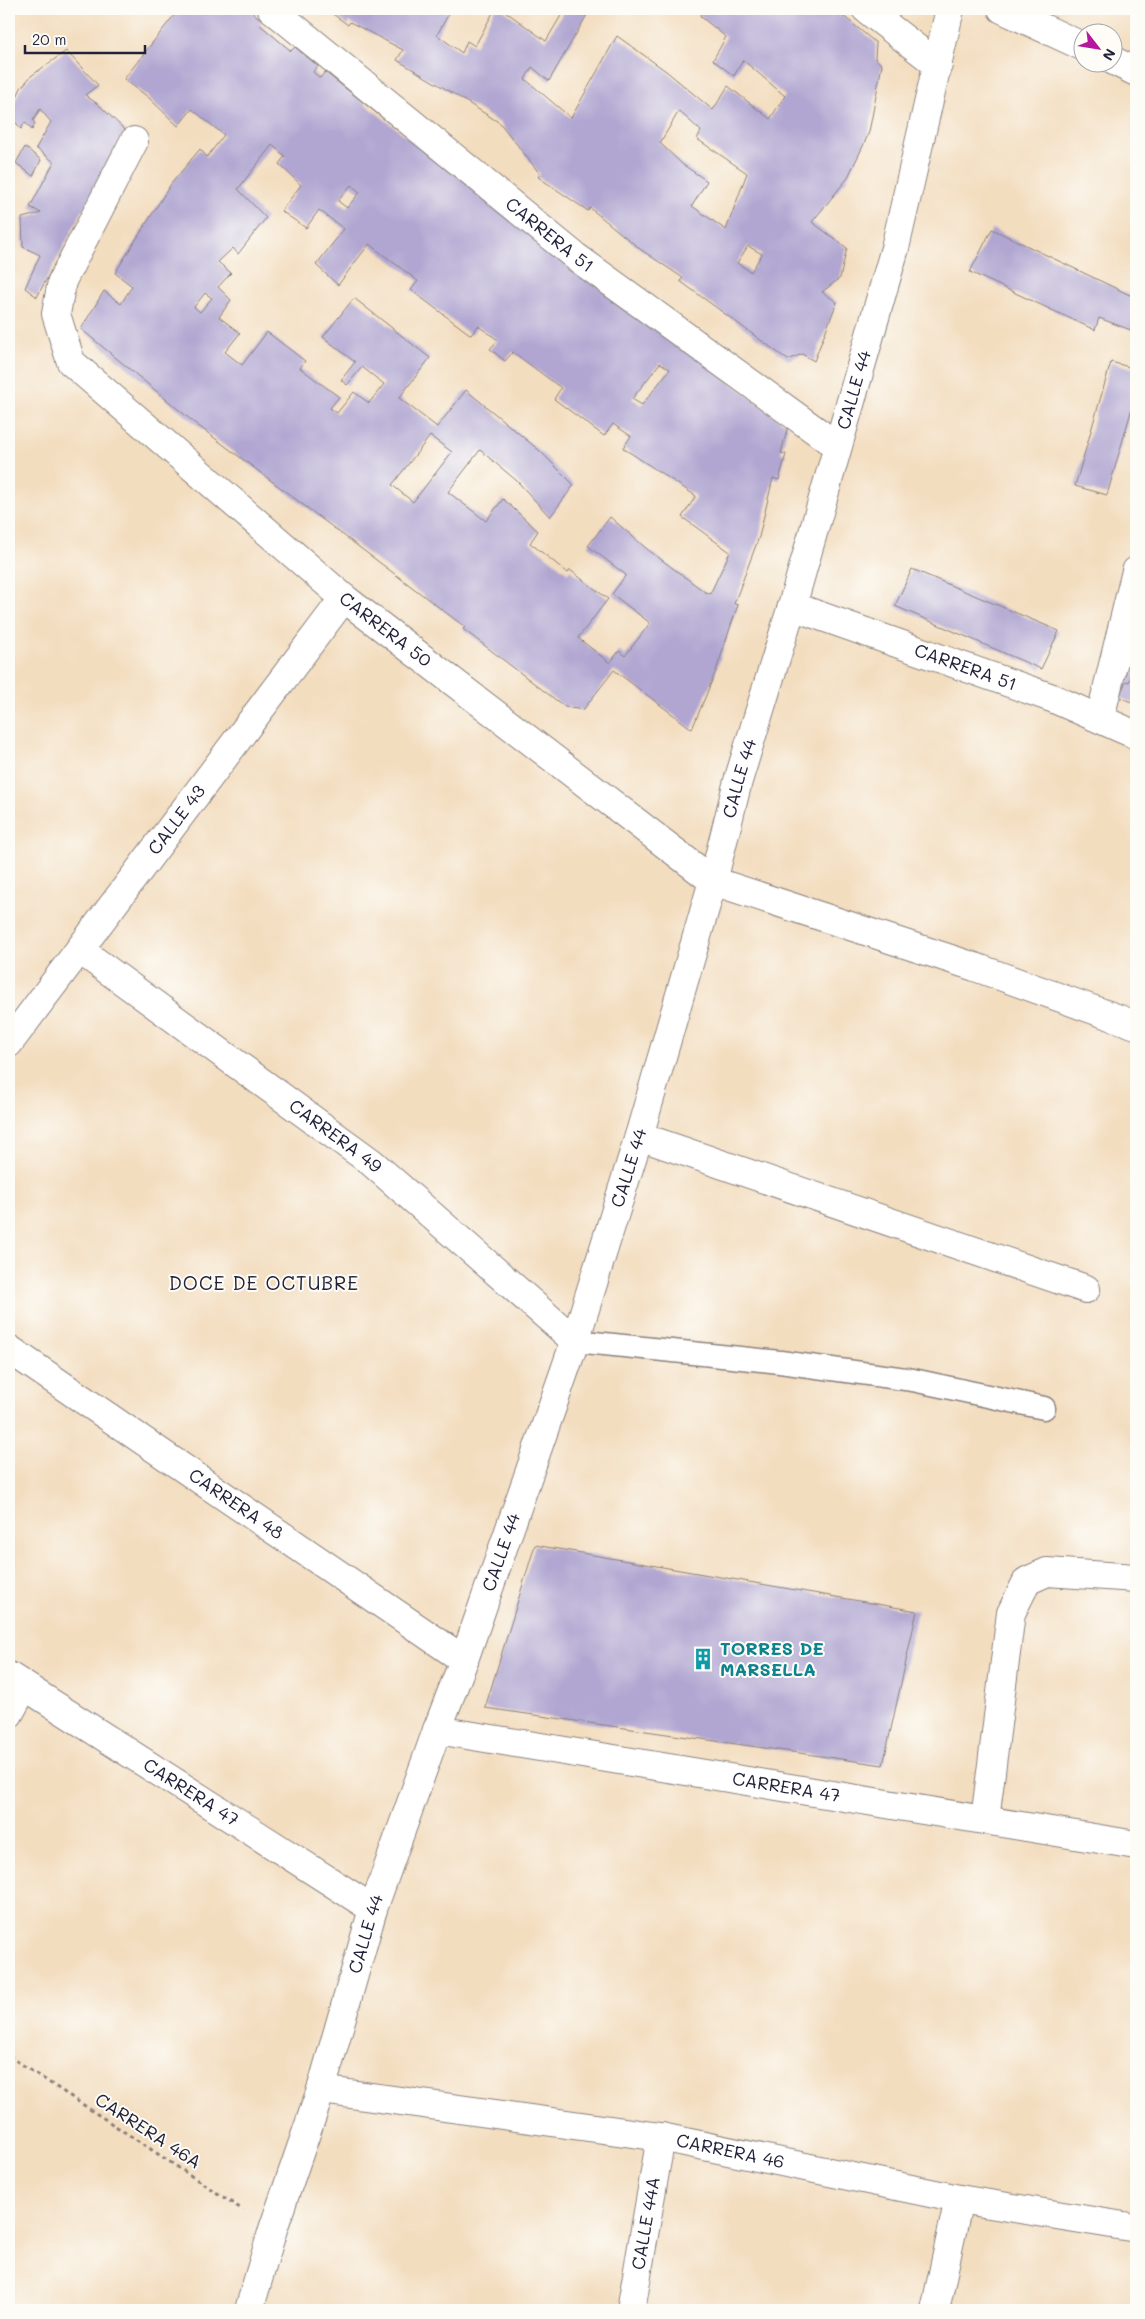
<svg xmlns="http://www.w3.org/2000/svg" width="1145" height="2319" font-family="Mali,sans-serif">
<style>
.building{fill:#b0a6d1;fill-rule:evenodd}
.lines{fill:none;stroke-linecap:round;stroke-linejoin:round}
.service-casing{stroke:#8a807d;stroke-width:25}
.minor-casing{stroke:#8a807d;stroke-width:30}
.secondary-casing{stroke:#8a807d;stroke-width:30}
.path{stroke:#8a807d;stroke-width:3;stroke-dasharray:4 4;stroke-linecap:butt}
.service{stroke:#fff;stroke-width:22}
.minor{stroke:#fff;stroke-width:28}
.secondary{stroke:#fff;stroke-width:28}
.labels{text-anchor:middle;stroke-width:4;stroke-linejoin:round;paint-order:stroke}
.street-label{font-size:18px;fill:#22223b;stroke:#fdfcf7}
.culture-label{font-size:18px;font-weight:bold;fill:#0d838f;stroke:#fdfcf7;text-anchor:start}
.neighbourhood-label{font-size:19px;letter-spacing:1px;fill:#22223b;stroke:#fdfcf7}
</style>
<rect width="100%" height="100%" fill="#fdfcf7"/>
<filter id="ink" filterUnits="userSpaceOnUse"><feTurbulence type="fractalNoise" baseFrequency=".02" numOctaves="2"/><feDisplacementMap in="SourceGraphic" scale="10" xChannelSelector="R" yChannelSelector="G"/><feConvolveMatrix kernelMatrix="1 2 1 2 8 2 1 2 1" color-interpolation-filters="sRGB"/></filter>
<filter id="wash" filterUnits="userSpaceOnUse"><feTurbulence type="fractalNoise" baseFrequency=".0096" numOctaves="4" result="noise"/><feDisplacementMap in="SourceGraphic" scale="20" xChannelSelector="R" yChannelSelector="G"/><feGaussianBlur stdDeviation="1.12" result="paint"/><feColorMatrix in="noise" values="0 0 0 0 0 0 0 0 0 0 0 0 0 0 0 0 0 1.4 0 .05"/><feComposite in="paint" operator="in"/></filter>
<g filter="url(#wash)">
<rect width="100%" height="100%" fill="#f3ddbf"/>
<g id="blocks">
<path class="building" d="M179 9H248L262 20 259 24 291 51 295 47 318 66 313 72 320 78 325 72 389 123 788 426 781 453 786 454 779 480 773 478 759 537 734 604 738 605 731 625 716 671 692 729 614 670 583 710 565 707 463 629 465 627 196 424 81 329 104 291 121 304 132 286 115 273 171 184 200 149 207 157 224 135 192 109 178 126 148 97 124 79ZM272 145 285 156 279 164 301 185 281 211 306 228 319 210 344 229 316 265 338 285 369 244 418 281 411 290 471 335 478 326 498 340 490 349 505 361 513 352 561 388 554 399 604 436 613 424 631 436 623 448 696 496 682 517 730 552 710 594 705 592 647 549 610 517 588 546 626 575 612 594 650 623 625 656 619 651 610 663 578 638 608 599 570 570 568 573 530 543 538 531 503 499 486 521 448 492 480 450 517 481 550 517 574 485 540 451 466 390 437 427 399 398 430 358 354 298 323 337 355 362 341 380 347 385 362 367 384 384 369 403 354 392 337 413 330 408 339 397 300 368 305 361 267 332 242 365 225 352 240 333 219 317 231 300 218 287 231 273 218 262 233 248 238 254 266 218 238 189ZM351 185 360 192 347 208 338 201ZM205 293 212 298 200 312 194 307ZM660 363 670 369 642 405 632 399ZM430 436 452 452 413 502 392 485Z
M326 9H443L449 13 437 35 462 53 467 41 475 46 495 9H502L546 41 565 9H584L588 13 549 81 532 67 525 79 571 118 617 36 666 71 713 110 728 86 770 119 785 96 743 60 734 76 713 60 726 37 700 16 705 9H835L876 43 875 58 882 65 869 132 864 144 847 179 812 222 847 248 840 278 822 292 837 302 814 361 802 354 788 360 680 281 683 278 640 249 590 208 588 211 538 177 540 174 500 123 449 91 397 60 403 50 350 22 348 25ZM679 111 701 131 697 139 747 173 726 230 692 206 707 181 682 164 660 143ZM748 246 762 254 751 272 737 263Z
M66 51 98 85 85 95 99 105 125 130 37 297 25 288 40 255 23 247 22 218 41 213 30 207 54 162 36 148 51 122 40 109 33 121 35 123 32 130 25 122 21 129 9 114 21 88 31 76Z
M25 147 41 160 33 176 16 163Z
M992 229 1136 298V332L1099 318 1095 330 970 272Z
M1111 362 1136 369V394L1107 495 1075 486Z
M912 569 1059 631 1041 669 895 606Z
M1136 664V704L1119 697 1126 681 1129 682Z
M535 1545 917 1611 883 1765 485 1708Z"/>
</g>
</g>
<g filter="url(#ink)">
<use href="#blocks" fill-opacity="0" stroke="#8a807d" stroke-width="1"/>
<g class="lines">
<g class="service-casing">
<path id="service" d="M575 1341 780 1362 913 1380 1044 1408"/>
</g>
<g class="minor-casing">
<g id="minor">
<path id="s1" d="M272 9 576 257 837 446"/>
<path d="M866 9 938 65"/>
<path d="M1002 9 1082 46"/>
<path d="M1112 60 1136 72"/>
<path id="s2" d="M134 141 62 281 56 314 71 362 344 598 713 881 975 967 1136 1025"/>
<path id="s3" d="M792 606 1052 698 1136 735"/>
<path d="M1100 718 1136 571"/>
<path id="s4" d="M80 950 371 1162 575 1341"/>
<path id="s5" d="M9 1043 344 598"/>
<path d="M639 1136 1086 1289"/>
<path id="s6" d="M9 1349 464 1660"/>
<path id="s7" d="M9 1676 373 1909"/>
<path d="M9 1714 24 1687"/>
<path id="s8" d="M437 1730 1136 1845"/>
<path d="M985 1820 1011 1613 1027 1581 1047 1572 1136 1578"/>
<path id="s9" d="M321 2090 661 2137 959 2199 1136 2228"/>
<path id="s10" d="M631 2310 661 2137"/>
<path d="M935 2310 959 2199"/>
</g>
</g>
<g class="secondary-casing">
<g id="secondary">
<path id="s11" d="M249 2310 273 2229 321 2090 373 1909 437 1730 464 1660 575 1341 639 1136 713 881 738 781 792 606 895 248 950 9"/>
</g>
</g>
<path class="path" d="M9 2056 243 2210"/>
<use href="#service" class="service"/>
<use href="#minor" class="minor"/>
<use href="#secondary" class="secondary"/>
</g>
</g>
<defs>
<g id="building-bare" transform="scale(1.725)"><path d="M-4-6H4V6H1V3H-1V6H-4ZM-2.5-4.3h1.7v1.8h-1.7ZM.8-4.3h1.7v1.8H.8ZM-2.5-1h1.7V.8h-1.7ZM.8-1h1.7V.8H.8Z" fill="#0f9aa8" stroke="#fdfcf7" stroke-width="2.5" paint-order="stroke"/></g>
</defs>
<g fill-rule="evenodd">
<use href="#building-bare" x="703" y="1659"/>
</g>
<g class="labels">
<g class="street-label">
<text dy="6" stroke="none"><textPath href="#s1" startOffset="358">CARRERA 51</textPath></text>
<text dy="6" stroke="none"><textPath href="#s11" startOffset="2014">CALLE 44</textPath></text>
<text dy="6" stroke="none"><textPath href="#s2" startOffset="654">CARRERA 50</textPath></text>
<text dy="6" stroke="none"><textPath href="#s3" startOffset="184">CARRERA 51</textPath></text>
<text dy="6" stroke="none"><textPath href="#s11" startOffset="1609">CALLE 44</textPath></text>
<text dy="6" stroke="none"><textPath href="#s5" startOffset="279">CALLE 43</textPath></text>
<text dy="6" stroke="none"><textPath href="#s4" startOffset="316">CARRERA 49</textPath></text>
<text dy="6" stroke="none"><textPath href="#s11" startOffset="1204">CALLE 44</textPath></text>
<text dy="6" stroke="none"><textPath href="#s6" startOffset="275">CARRERA 48</textPath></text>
<text dy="6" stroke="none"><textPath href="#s11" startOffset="799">CALLE 44</textPath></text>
<text dy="6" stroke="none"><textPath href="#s8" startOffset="354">CARRERA 47</textPath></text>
<text dy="6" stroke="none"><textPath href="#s7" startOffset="216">CARRERA 47</textPath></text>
<text dy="6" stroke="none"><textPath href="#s11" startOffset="394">CALLE 44</textPath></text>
<text transform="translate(148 2131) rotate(33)" y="6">CARRERA 46A</text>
<text dy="6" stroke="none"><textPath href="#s9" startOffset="414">CARRERA 46</textPath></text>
<text dy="6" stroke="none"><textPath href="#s10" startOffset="88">CALLE 44A</textPath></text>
</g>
<g class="culture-label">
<text x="720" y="1655">TORRES DE<tspan x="720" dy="21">MARSELLA</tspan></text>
</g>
<g class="neighbourhood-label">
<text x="264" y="1290">DOCE DE OCTUBRE</text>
</g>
</g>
<rect width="1145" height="2319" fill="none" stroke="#fdfcf7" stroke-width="30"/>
<g transform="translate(1098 48) rotate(121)"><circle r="24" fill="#fdfcf7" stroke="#a5a5ac"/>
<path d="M0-4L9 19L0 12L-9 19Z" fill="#b5179e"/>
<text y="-8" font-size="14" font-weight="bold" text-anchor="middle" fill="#22223b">N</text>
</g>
<path d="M25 45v8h120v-8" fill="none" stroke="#22223b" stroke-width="2.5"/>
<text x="32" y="45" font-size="15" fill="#22223b" stroke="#fdfcf7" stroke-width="4" paint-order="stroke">20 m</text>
</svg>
